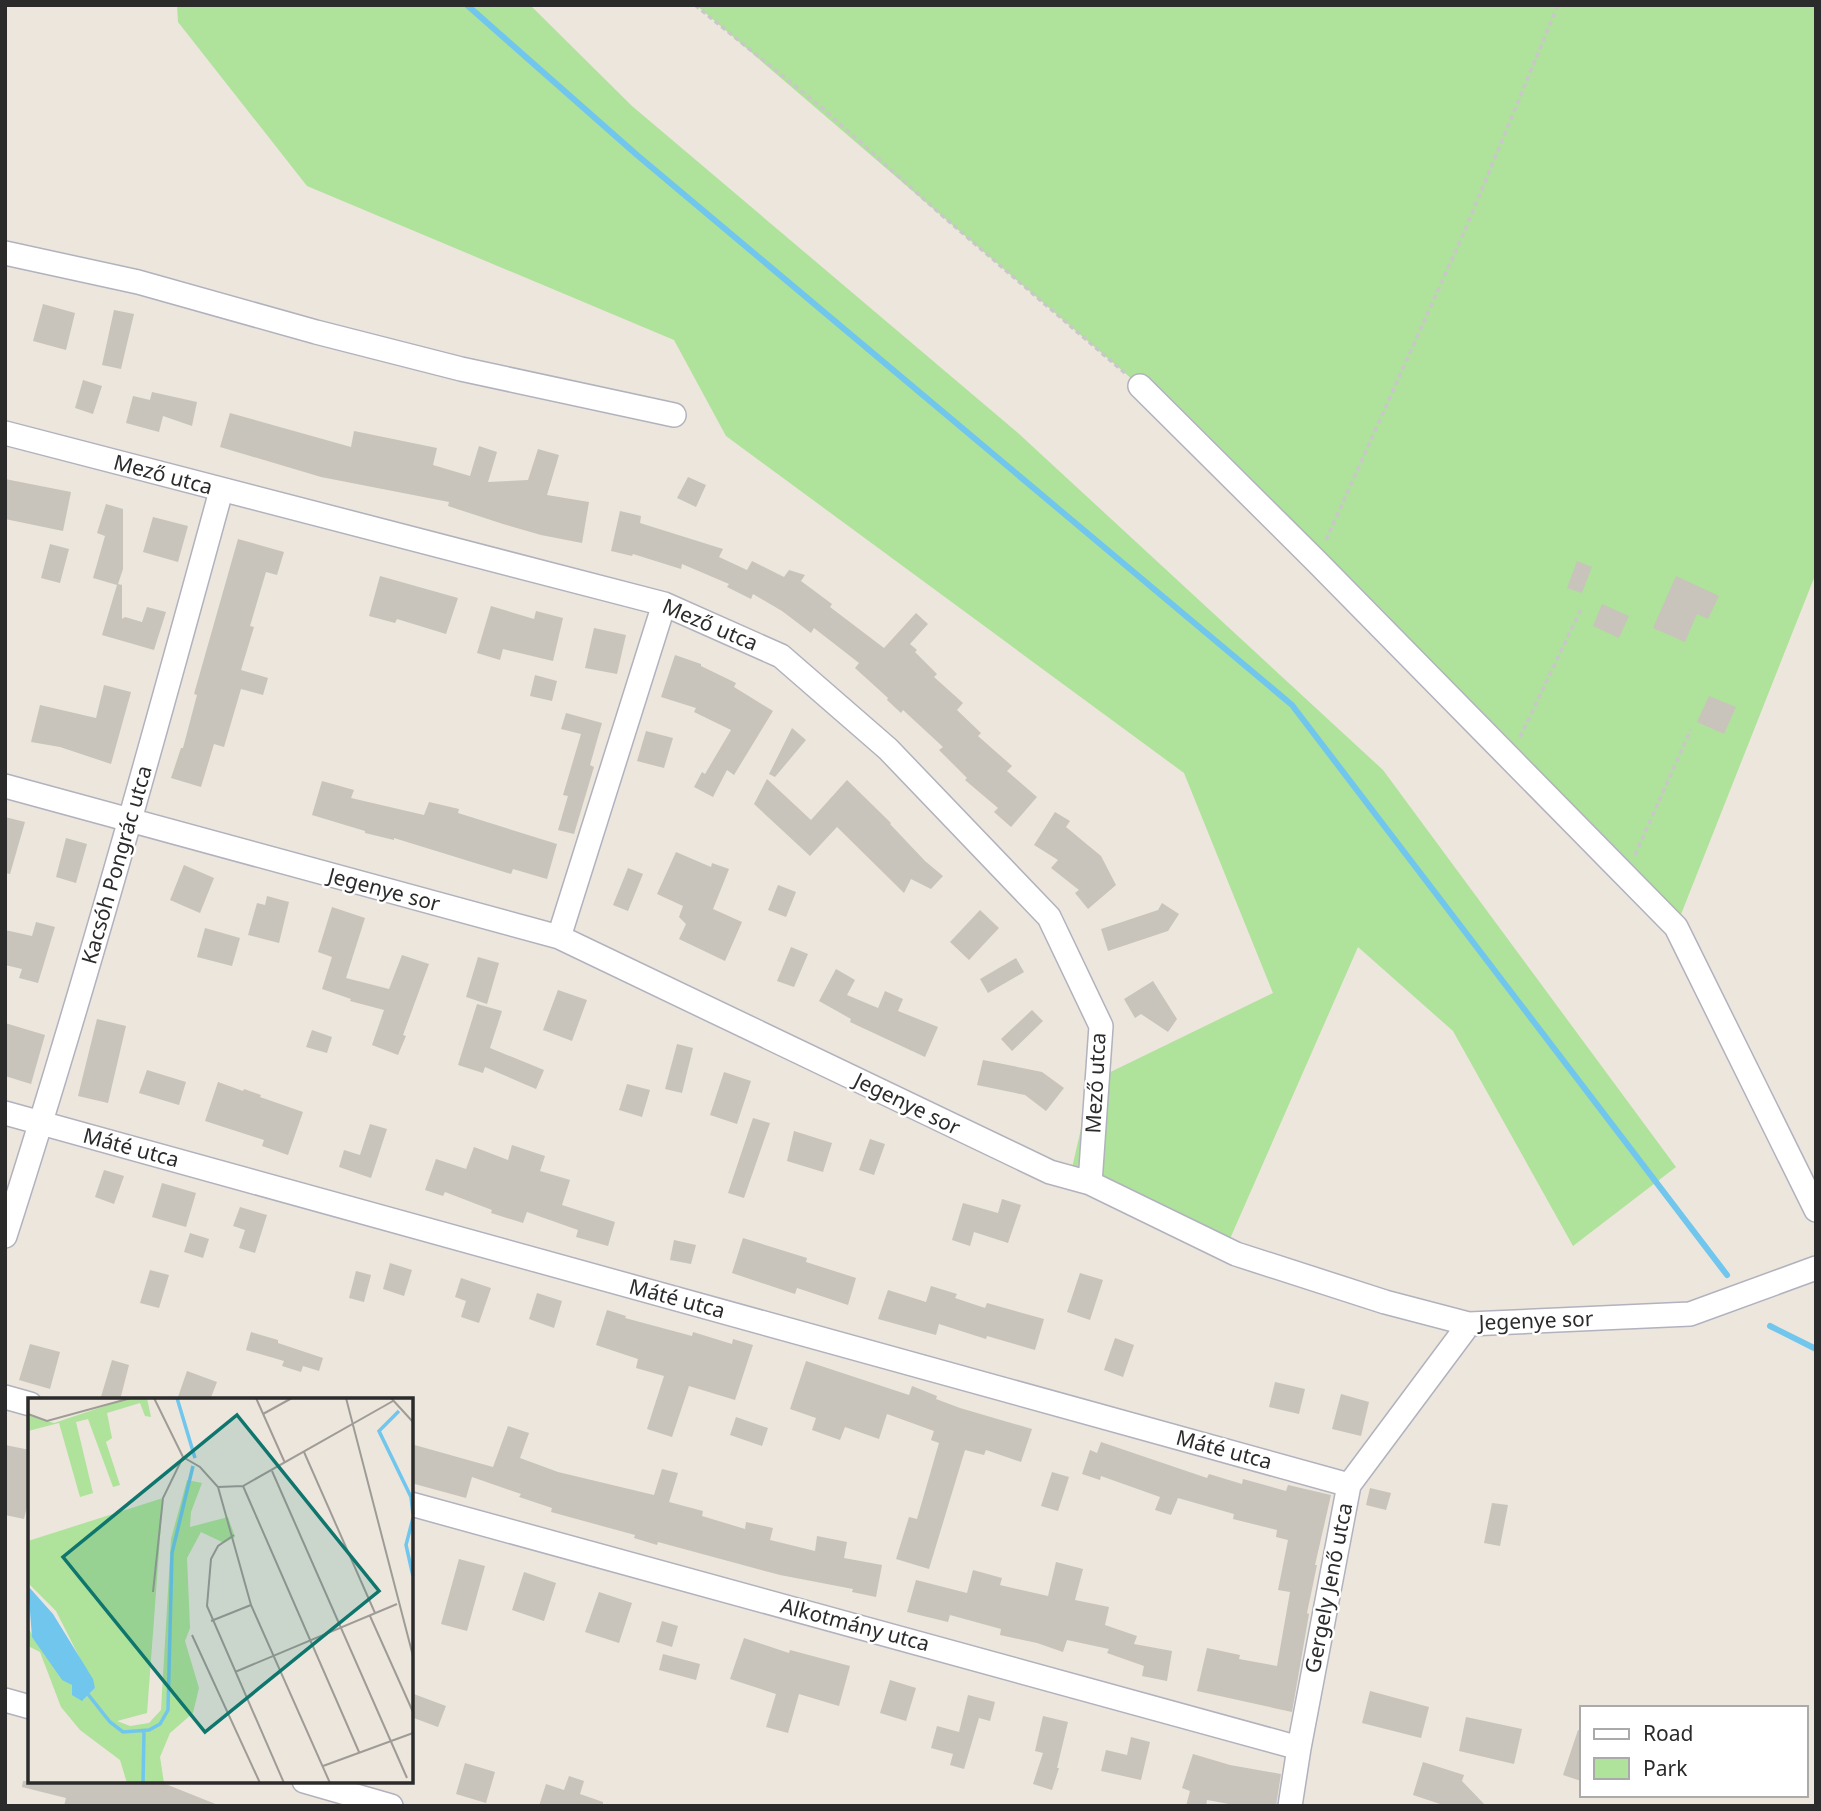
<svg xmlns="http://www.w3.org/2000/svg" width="1821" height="1811" font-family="'Noto Sans',sans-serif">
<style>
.green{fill:#afe29a}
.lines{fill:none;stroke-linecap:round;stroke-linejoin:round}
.stream{stroke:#71c6ed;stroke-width:6}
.building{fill:#c8c4bb}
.minor-casing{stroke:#b1b2be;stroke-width:26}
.path{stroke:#c8c8c8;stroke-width:3.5;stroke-dasharray:5 3.5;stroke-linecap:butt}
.minor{stroke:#fff;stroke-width:23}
.labels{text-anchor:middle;stroke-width:5;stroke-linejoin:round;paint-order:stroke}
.street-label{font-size:21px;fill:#2b2b2b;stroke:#fff}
.inset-river{fill:none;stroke:#71c6ed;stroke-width:3.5}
.inset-road{fill:none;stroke:#9f9b96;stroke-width:2}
.view{fill:#0f766e;fill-opacity:0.15;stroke:#0f766e;stroke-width:3.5}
.inset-edge{fill:none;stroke:#2b2b2b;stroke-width:3.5}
</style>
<rect width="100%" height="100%" fill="#ece6dd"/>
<path class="green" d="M177 5H530L632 106 1018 433 1383 770 1676 1167 1573 1246 1453 1031 1358 947 1229 1241 1069 1181 1092 1081 1273 993 1184 773 726 436 674 340 307 186 178 22Z
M696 5H1816V573L1676 927 1140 386Z"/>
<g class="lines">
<path class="stream" d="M467 5 637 155 1292 705 1727 1275
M1770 1326 1816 1349"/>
</g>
<path class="building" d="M43 304 75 313 66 350 33 341Z
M114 310 134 314 121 369 102 365Z
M83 380 102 386 93 414 75 408Z
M152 392 197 402 192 426 163 416 159 432 126 423 133 396 150 400Z
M230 413 351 447 354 431 437 448 433 465 470 476 479 446 497 452 488 482 528 480 538 449 559 455 547 495 589 502 582 543 541 535 503 524 448 506 449 502 321 477 220 447Z
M688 477 706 485 696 507 677 498Z
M5 479 71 492 63 531 5 519Z
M106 504 123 509V569L118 584 122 585V619L125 617 142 622 147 607 166 612 154 650 102 635 117 585 93 578 105 536 97 533Z
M620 511 641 516 640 523 723 549 719 557 747 570 752 561 784 577 789 570 805 575 801 581 832 604 830 607 884 648 916 613 928 624 910 644 917 650 915 652 937 674 934 677 963 703 957 710 981 733 978 736 1012 766 1007 771 1037 797 1011 827 994 812 998 808 965 780 967 778 939 750 943 747 903 710 901 713 887 700 888 698 855 668 859 663 814 628 811 633 782 611 753 594 751 599 727 587 729 584 682 564 681 569 633 554 632 556 611 551Z
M153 517 188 526 178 562 143 552Z
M238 539 284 552 277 575 266 572 250 626 254 627 241 670 268 678 263 695 241 689 224 747 214 744 201 787 171 778 181 748H183L197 695 194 694Z
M50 544 69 549 60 583 41 578Z
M1577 561 1592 567 1582 593 1567 588Z
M380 576 458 598 446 634 397 619 395 623 369 616Z
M1676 576 1719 596 1708 619 1697 614 1685 642 1653 628Z
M1602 604 1629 616 1619 638 1593 626Z
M491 606 534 619 536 611 563 618 553 661 503 649 500 660 477 653Z
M594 628 626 635 617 674 585 668Z
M675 655 701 664V666L736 683 734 687 773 711 734 775 727 770 713 797 694 787 702 772 705 774 731 730 694 712 696 708 661 697Z
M535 675 557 681 552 701 530 696Z
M104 685 131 692 111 764 60 747 31 742 40 705 96 718Z
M1709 696 1736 707 1724 734 1697 722Z
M566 713 602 723 590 765 594 767 574 834 558 830 568 796 563 795 581 734 561 729Z
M792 728 806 740 775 777 769 774Z
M646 731 673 738 664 768 637 761Z
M767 779 811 820 847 780 891 823 890 824 925 861 943 876 931 889 911 879 904 893 837 827 810 856 754 804Z
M322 781 354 790 351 798 424 815 429 802 459 809 458 813 557 844 547 879 513 869 511 874 394 838V840L365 833V831L312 815Z
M1055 812 1070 821 1066 827 1101 856 1116 885 1088 909 1075 893 1079 890 1051 868 1058 860 1034 845Z
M5 817 25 822 10 874 5 873Z
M66 838 87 844 76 883 56 877Z
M676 852 711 867 712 863 729 869 713 909 742 922 725 961 679 939 686 924 679 917 683 906 657 894Z
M184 865 214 878 200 913 170 900Z
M628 868 643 874 628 911 613 905Z
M778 885 796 892 786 917 768 910Z
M267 896 289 902 279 943 248 935 257 903 265 905Z
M1162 903 1179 914 1168 931 1108 951 1101 929 1158 910Z
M332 907 365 918 346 978 389 989 402 955 429 964 403 1035 406 1036 398 1055 372 1045 384 1010 350 1001 351 999 322 989 332 957 318 952Z
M980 910 999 928 969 960 950 942Z
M36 922 55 927 38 983 19 978 22 969 5 965V930L32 936Z
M205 928 240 938 232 966 197 957Z
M791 947 808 954 794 987 777 981Z
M478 957 499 963 487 1004 466 997Z
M1016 958 1024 972 988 993 980 979Z
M836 969 855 980 847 995 878 1008 885 991 903 999 898 1011 938 1027 925 1057 850 1022 851 1019 819 1001Z
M1153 981 1177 1019 1168 1032 1141 1014 1135 1018 1124 999Z
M558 990 587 1000 572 1041 543 1030Z
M477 1004 502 1011 490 1048 544 1070 536 1089 485 1067 483 1073 458 1065Z
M1032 1010 1043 1021 1012 1051 1001 1039Z
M97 1019 126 1026 108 1103 78 1096Z
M5 1023 45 1035 31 1084 5 1076Z
M312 1030 332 1037 327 1053 306 1047Z
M677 1044 693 1048 682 1093 665 1089Z
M983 1060 1042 1072 1064 1088 1046 1111 1025 1095 977 1085Z
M147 1070 186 1082 179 1105 139 1093Z
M724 1072 751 1081 737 1124 710 1115Z
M218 1082 243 1091 244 1089 261 1095 260 1097 303 1112 288 1155 262 1146 264 1140 205 1121Z
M627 1084 650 1090 642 1117 619 1110Z
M753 1118 770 1123 744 1198 728 1193Z
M370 1124 387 1129 371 1178 339 1167 344 1150 360 1155Z
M794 1131 832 1143 823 1172 787 1161Z
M870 1139 885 1144 874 1175 859 1170Z
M512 1145 545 1156 540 1171 570 1180 562 1205 615 1222 608 1246 576 1237 578 1230 527 1212 523 1223 491 1213 492 1210 445 1192 443 1196 425 1190 436 1159 466 1169 474 1147 508 1160Z
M104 1170 124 1176 114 1204 95 1197Z
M162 1183 196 1193 186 1227 152 1217Z
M1002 1199 1021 1205 1008 1243 974 1232 970 1246 952 1240 963 1203 998 1213Z
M240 1207 267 1215 255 1253 239 1248 245 1230 233 1226Z
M190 1233 209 1239 203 1258 184 1252Z
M743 1238 807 1258 806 1262 856 1278 848 1305 797 1288 795 1294 732 1273Z
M674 1240 696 1245 691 1264 670 1260Z
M390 1263 412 1270 404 1296 383 1289Z
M150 1270 169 1275 159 1308 140 1303Z
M356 1271 371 1275 364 1302 349 1298Z
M1080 1273 1103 1280 1090 1320 1067 1312Z
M461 1278 491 1288 479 1323 461 1317 466 1301 455 1297Z
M931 1286 957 1294 955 1298 985 1308 987 1303 1044 1319 1035 1350 987 1336 986 1339 939 1324 936 1335 878 1319 888 1290 926 1302Z
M537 1293 562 1301 554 1328 529 1319Z
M607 1310 626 1316 625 1318 692 1336 693 1332 732 1344 733 1339 753 1345 735 1400 689 1386 672 1437 647 1429 664 1376 636 1368 638 1359 596 1345Z
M251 1332 278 1340V1343L323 1358 319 1371 303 1366 301 1372 282 1366 284 1361 246 1350Z
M1115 1338 1134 1345 1123 1377 1104 1370Z
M30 1344 60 1352 50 1389 19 1380Z
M112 1360 129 1365 120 1400H100Z
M806 1361 909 1395 912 1386 937 1396 936 1399 960 1408 1032 1429 1021 1462 986 1450 984 1455 965 1450 929 1569 896 1559 909 1517 917 1519 939 1443 931 1440 934 1431 887 1414 879 1439 845 1427 840 1440 812 1430 816 1418 790 1409Z
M187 1371 217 1382 210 1400H177Z
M1275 1382 1305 1389 1299 1414 1269 1407Z
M1341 1394 1369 1402 1361 1436 1332 1429Z
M736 1417 768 1428 762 1446 730 1435Z
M508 1426 529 1433 520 1458 558 1472 654 1495 662 1469 678 1473 669 1502 703 1511 702 1516 745 1529 746 1522 773 1528 770 1540 815 1551 817 1536 847 1542 844 1558 882 1565 876 1597 852 1592 853 1589 780 1575 658 1542 657 1545 634 1538 635 1535 551 1512 552 1508 519 1497 521 1494 472 1477 466 1498 411 1483V1444L493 1467Z
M1101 1442 1207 1478 1209 1474 1242 1484 1243 1479 1286 1491 1288 1485 1331 1495 1315 1565H1317L1307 1613 1309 1614 1292 1712 1197 1691 1207 1648 1240 1655 1239 1659 1277 1666 1290 1592 1278 1590 1288 1540 1276 1537 1277 1530 1233 1519 1234 1514 1178 1498 1171 1515 1155 1510 1160 1497 1101 1476 1100 1480 1082 1474 1090 1450 1097 1453Z
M5 1445 30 1450V1494L24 1519 5 1515Z
M1052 1472 1069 1477 1058 1511 1041 1506Z
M1370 1488 1391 1493 1386 1510 1366 1505Z
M1492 1503 1508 1505 1500 1546 1484 1543Z
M459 1559 485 1566 467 1631 441 1624Z
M1056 1562 1083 1569 1075 1600 1109 1607 1105 1625 1137 1636 1134 1644 1172 1651 1167 1681 1142 1676 1144 1666 1107 1653 1109 1649 1067 1640 1063 1652 1037 1643 1000 1635 1001 1629 950 1615 948 1622 907 1612 916 1580 967 1593 973 1570 1002 1578 1000 1585 1048 1596Z
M524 1572 556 1583 544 1621 512 1610Z
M599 1592 632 1603 619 1643 585 1632Z
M662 1621 678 1626 672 1647 656 1642Z
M744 1638 789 1653 790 1650 850 1666 839 1706 799 1694 788 1733 766 1727 776 1694 730 1679Z
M663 1654 700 1664 696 1680 659 1670Z
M890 1680 916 1688 906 1721 880 1713Z
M1370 1691 1429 1707 1421 1738 1362 1723Z
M411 1693 446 1706 438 1727 411 1717Z
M968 1695 995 1702 990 1721 979 1718 964 1769 950 1765 953 1754 931 1748 937 1726 959 1732Z
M1043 1716 1068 1722 1057 1768H1059L1052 1790 1033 1784 1043 1753 1035 1751Z
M1466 1717 1522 1729 1514 1764 1459 1751Z
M1578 1730 1581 1731V1781L1563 1775Z
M1131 1737 1150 1742 1141 1780 1101 1771 1106 1750 1127 1755Z
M1193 1754 1230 1765 1281 1774 1276 1806H1240L1207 1800 1206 1806H1186L1190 1791 1182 1788Z
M1423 1762 1464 1775 1462 1781 1486 1806H1446L1413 1795Z
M465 1763 495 1772 486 1803 456 1794Z
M569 1776 584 1781 580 1794 603 1802V1806H539L546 1784 564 1790Z
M23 1781H158L218 1805 64 1806 66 1798 22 1787Z"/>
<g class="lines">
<g class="minor-casing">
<path id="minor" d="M5 253 138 282 316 332 461 369 674 415
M1140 386 1316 561 1676 927 1816 1210
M5 433 664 604 781 656 888 749 1049 917 1101 1026 1090 1183
M5 786 559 937 1050 1172 1090 1183 1236 1254 1385 1302 1469 1324 1690 1314 1816 1268
M559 937 664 604
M5 1113 1349 1485
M5 1236C84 990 153 740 221 491
M5 1397 30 1404
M411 1504 1299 1748
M5 1700 30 1707
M304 1781 391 1806
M1290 1806 1299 1748 1349 1485 1469 1324"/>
</g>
<path class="path" d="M695 5 821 107 945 218 1125 373
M1326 540 1465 230 1558 5
M1520 737 1582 607
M1635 855 1691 729"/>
<use href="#minor" class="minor"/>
</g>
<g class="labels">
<g class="street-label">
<text transform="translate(163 475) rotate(15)" y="7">Mező utca</text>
<text transform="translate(710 625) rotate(23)" y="7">Mező utca</text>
<text transform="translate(117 865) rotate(-74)" y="7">Kacsóh Pongrác utca</text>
<text transform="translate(384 890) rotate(15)" y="7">Jegenye sor</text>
<text transform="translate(1096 1083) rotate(-87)" y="7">Mező utca</text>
<text transform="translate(907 1104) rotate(26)" y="7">Jegenye sor</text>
<text transform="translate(131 1148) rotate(15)" y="7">Máté utca</text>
<text transform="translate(677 1299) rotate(15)" y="7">Máté utca</text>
<text transform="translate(1536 1321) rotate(-2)" y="7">Jegenye sor</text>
<text transform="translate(1224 1450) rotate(15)" y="7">Máté utca</text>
<text transform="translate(1329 1588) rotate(-79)" y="7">Gergely Jenő utca</text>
<text transform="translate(855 1625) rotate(15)" y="7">Alkotmány utca</text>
</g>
</g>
<g transform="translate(28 1398)">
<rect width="385" height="385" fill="#ece6dd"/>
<path d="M101 0H119L123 19 117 18 112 5 79 15 84 40 78 44 92 87 85 89 60 21 48 24 65 95 52 99 31 25 0 33V17L26 25ZM159 82 174 85 163 114 162 129 200 119 207 139 196 145 173 134 159 160 162 230 157 243 171 290 165 315 142 335 132 359 136 385H99L92 362 52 332 33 309 12 254 0 248V230L34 282 39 281 55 302 67 290 28 213 0 185V143L135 100 119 315 89 323 102 328 121 325 133 312 143 141Z" fill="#afe29a"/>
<path d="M0 188 25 216 65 281 67 290 54 303 44 297V287L34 282 4 239Z" fill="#71c6ed"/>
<path class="inset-river" d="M149 0 167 60M371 13 351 33 383 99 385 116M385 120 378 147 385 178M59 295 82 324 95 334 121 332 132 326 140 312 144 155 165 68M115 385 116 334"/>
<path class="inset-road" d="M126 0 155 59 172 69 190 89 223 207 302 385M228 0 257 65M318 0 385 258M363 0 385 24M0 16 19 23 103 0M235 16 264 0M276 54 347 215M244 73 379 380M215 88 331 354M190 89 215 88 365 3M206 137 190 148 183 161 179 208 256 385M125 194 135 100 155 59M342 218 385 314M183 223 223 207M164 237 232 385M207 274 369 206M295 368 385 335"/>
<path class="view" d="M209 17 351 193 177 334 35 159Z"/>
<rect width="385" height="385" class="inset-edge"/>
</g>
<rect width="1821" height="1811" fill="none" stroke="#2b2b2b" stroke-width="14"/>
<rect x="1580" y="1706" width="228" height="91" fill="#ffffff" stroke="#aaaaaa" stroke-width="2"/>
<rect x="1594" y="1729" width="35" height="10" fill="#ffffff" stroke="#aaaaaa" stroke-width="2"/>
<text x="1643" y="1741" font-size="21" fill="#2b2b2b">Road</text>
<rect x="1594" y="1758" width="35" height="21" fill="#afe29a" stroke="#aaaaaa" stroke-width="2"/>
<text x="1643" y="1776" font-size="21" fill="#2b2b2b">Park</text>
</svg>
